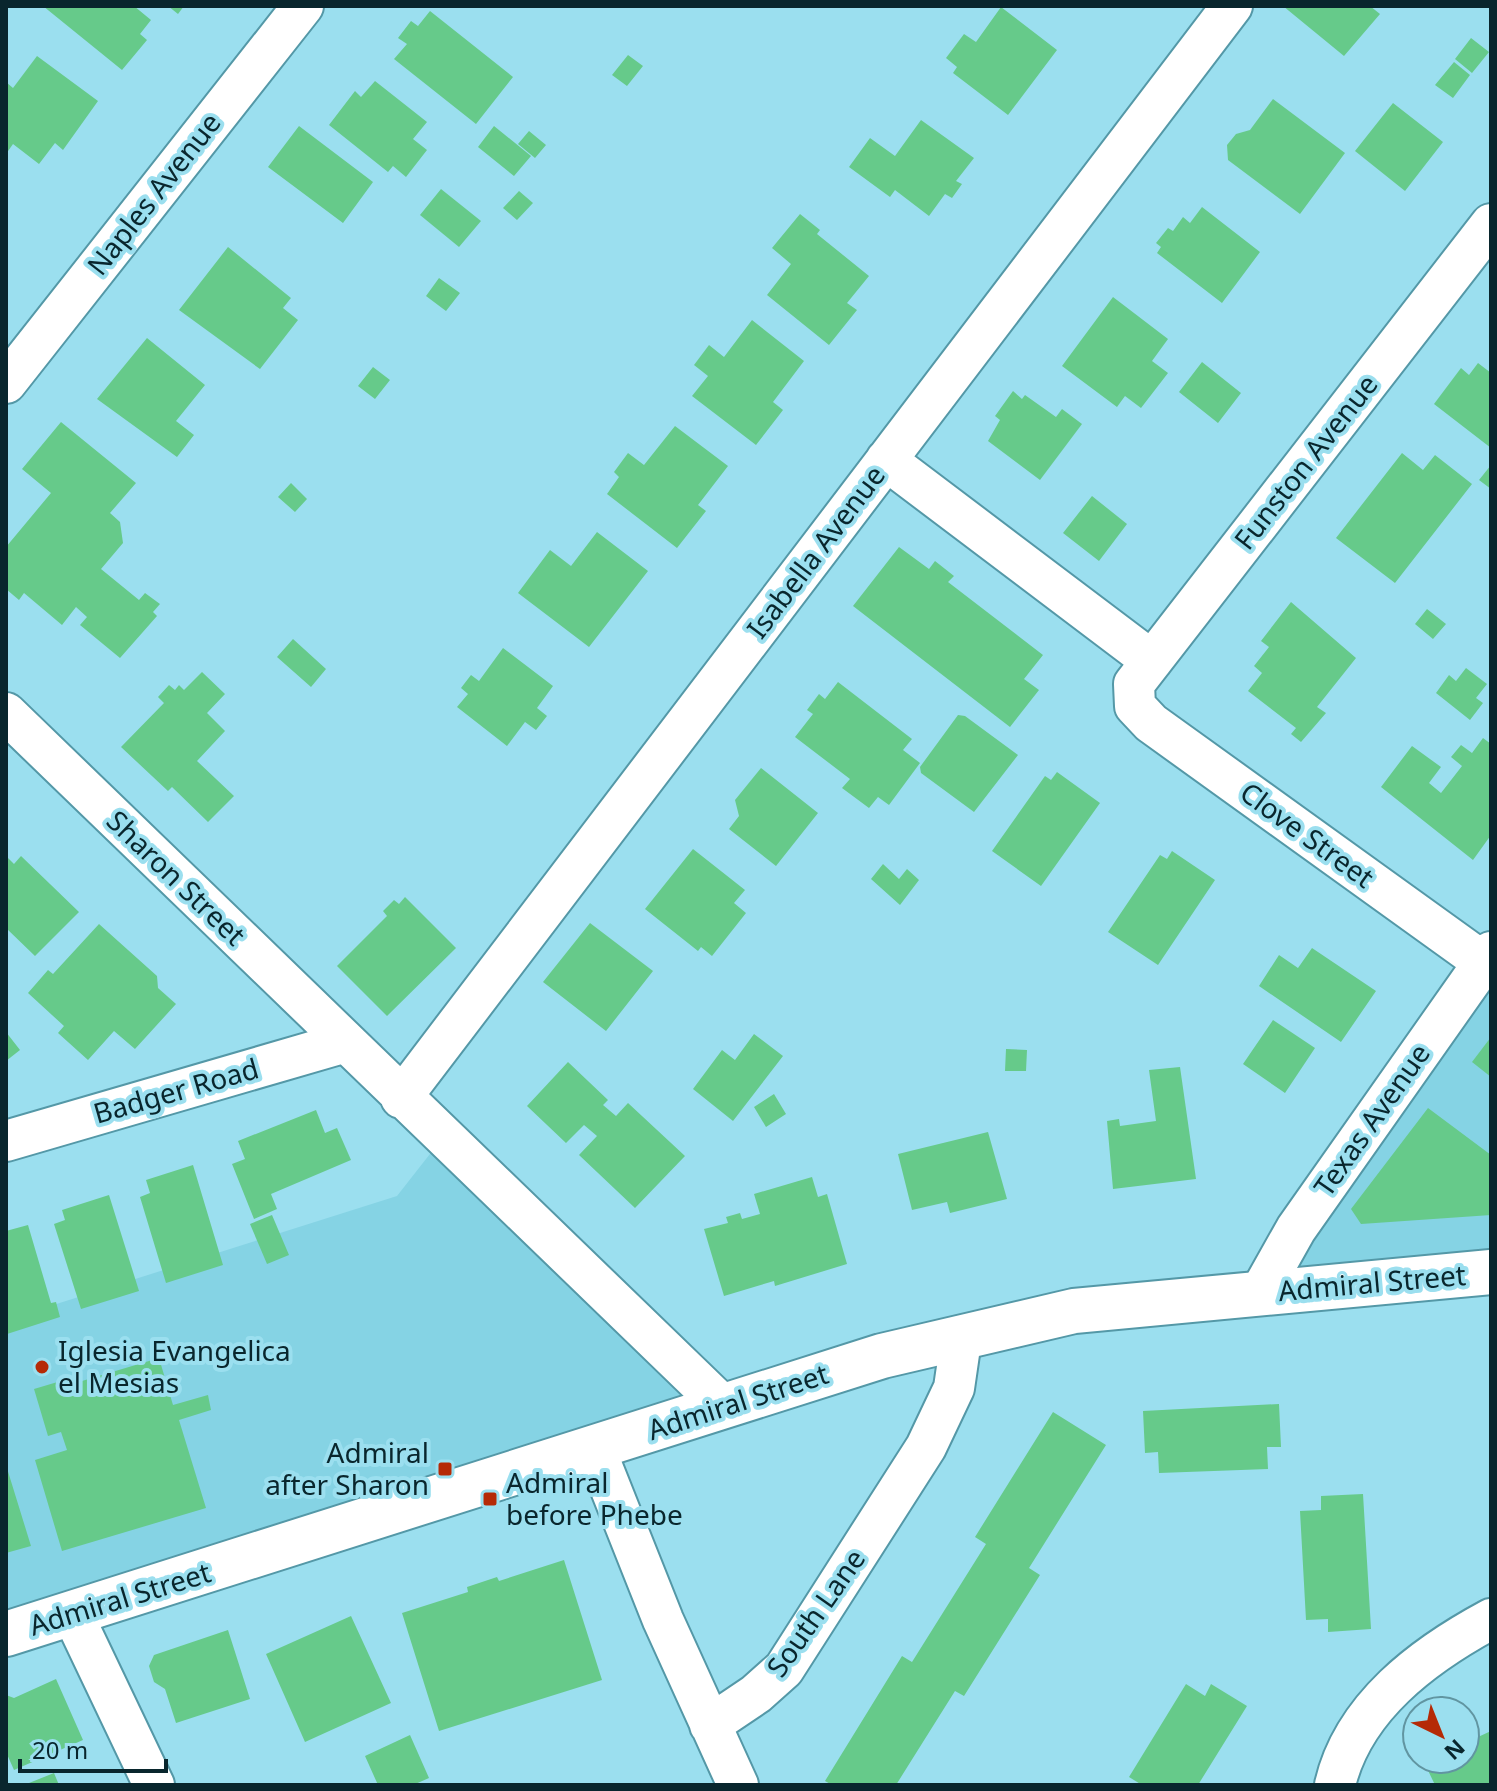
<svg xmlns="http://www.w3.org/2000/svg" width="1497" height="1791" font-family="'Noto Sans',sans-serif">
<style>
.built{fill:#85d3e4}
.building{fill:#66ca8a}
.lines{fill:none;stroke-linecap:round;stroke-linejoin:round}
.street-casing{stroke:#5498a7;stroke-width:44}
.secondary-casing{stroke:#5498a7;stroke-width:48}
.street{stroke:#fff;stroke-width:40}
.secondary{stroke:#fff;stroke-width:44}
.poi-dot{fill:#b52a06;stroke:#9bdfef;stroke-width:3}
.labels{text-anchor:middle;stroke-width:8;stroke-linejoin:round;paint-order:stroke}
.street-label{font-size:28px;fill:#09262d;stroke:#9bdfef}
.poi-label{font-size:28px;fill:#09262d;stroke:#9bdfef;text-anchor:start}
</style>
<rect width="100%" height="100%" fill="#9bdfef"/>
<path class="built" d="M1491 942V1292L1250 1307Z
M437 1145 693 1403 6 1624V1320L397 1196Z"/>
<path class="building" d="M43 6H134L151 20 140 34 147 40 122 70Z
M168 6H184L178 14Z
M1283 6H1370L1380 14 1344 56Z
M1001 7 1057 50 1008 115 953 73 957 67 946 58 964 34 976 42Z
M430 11 513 77 476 124 394 59 407 44 398 38 411 21 418 26Z
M1471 38 1489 52 1472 73 1455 59Z
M628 55 643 66 627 86 612 75Z
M37 56 98 101 63 150 55 143 39 164 13 144 6 154V82L13 88Z
M1454 62 1470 75 1453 98 1435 85Z
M375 81 427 122 413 139 427 150 406 177 393 166 388 172 329 125 355 91 361 97Z
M1273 99 1345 153 1300 214 1228 160 1227 145 1236 134 1250 130Z
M1393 103 1443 142 1405 191 1355 151Z
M921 120 974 158 956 181 962 184 952 198 945 194 929 216 895 190 890 197 849 167 870 138 895 156Z
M299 126 373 182 343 223 268 167Z
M494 126 531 156 514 176 478 147Z
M529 131 546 145 535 158 518 144Z
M441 189 481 221 459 247 420 215Z
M519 191 533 203 517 220 503 208Z
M1202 207 1260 252 1222 303 1157 253 1161 247 1156 243 1168 228 1173 231 1183 217 1190 223Z
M800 214 820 230 817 234 869 276 847 303 857 310 829 345 767 295 791 264 772 248Z
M228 247 291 298 283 308 298 320 260 369 179 310Z
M439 278 460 293 446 311 426 296Z
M1113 297 1168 339 1152 361 1168 373 1141 408 1125 396 1117 407 1062 366Z
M752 320 804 361 773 402 783 410 756 445 692 396 708 376 694 365 709 345 724 357Z
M147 338 205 385 176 421 194 435 177 457 97 399Z
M1202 362 1241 393 1218 423 1179 392Z
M1478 363 1491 373V448L1434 404 1461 368 1469 375Z
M373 367 390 380 375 399 358 386Z
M1013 391 1022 399 1025 395 1056 417 1062 409 1082 424 1040 480 988 441 1000 420 995 416Z
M61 422 136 483 110 513 120 522 123 543 101 569 139 600 145 593 160 604 153 612 157 616 120 658 80 625 87 617 76 607 62 625 24 593 19 600 6 589V547L51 493 22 469Z
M675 426 728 466 698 505 706 511 677 548 607 494 619 477 614 472 628 453 644 465Z
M1402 453 1423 470 1435 455 1472 484 1395 583 1336 538Z
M1491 465V489L1479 480Z
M291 483 307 499 295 512 278 497Z
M1092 496 1127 524 1099 561 1063 533Z
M597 532 648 571 589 647 518 593 550 550 571 566Z
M899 547 929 569 935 561 954 576 948 582 1043 655 1024 679 1039 690 1010 727 853 606Z
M1291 602 1356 658 1317 707 1326 713 1301 742 1291 734 1296 728 1248 691 1262 673 1254 666 1269 647 1261 641Z
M1427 609 1446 624 1433 639 1415 624Z
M293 639 326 669 311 687 277 657Z
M503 648 553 686 537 708 547 716 536 730 525 722 507 746 457 707 468 694 461 688 471 675 479 681Z
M1466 668 1487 684 1476 698 1483 703 1470 720 1436 693 1449 675 1456 681Z
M202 672 225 694 207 713 225 731 197 761 234 796 208 822 172 787 168 791 121 747 164 703 158 697 169 685 175 690 179 685 184 690Z
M838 682 912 739 903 750 920 763 889 805 878 797 869 808 842 788 850 779 795 737 813 714 807 710 819 694 825 699Z
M958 715 965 716 1018 755 974 812 921 773 920 767Z
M1483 738 1491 744V835L1473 860 1381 787 1412 746 1441 767 1429 783 1441 793 1462 766 1451 757 1461 745 1472 753Z
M761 768 818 813 776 866 729 829 739 816 735 800Z
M1057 772 1100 803 1041 886 992 851 1045 776 1051 780Z
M693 849 745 890 734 903 746 913 712 956 701 947 698 951 645 909Z
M1172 851 1215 880 1158 965 1108 932 1160 855 1167 859Z
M6 856 14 864 21 856 79 912 35 956 6 928Z
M883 864 899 879 907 869 919 880 900 905 871 879Z
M405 897 456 948 387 1016 337 966 387 916 383 911 394 900 399 904Z
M590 923 653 971 606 1031 543 982Z
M99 924 157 976 158 988 176 1004 135 1049 114 1031 88 1060 58 1033 64 1026 28 993 48 970 53 974Z
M1312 948 1376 991 1341 1042 1259 986 1279 955 1298 968Z
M1273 1020 1315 1048 1285 1093 1243 1064Z
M6 1032 20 1050 6 1061Z
M754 1034 783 1056 733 1121 693 1089 722 1050 735 1060Z
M1491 1037V1077L1472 1062Z
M1006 1049 1027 1050 1026 1071H1005Z
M568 1062 608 1100 603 1105 616 1116 628 1103 685 1156 635 1208 579 1155 597 1136 584 1125 566 1143 527 1106Z
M1180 1067 1196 1179 1113 1189 1107 1121 1119 1119 1120 1126 1156 1121 1149 1070Z
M774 1094 786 1114 766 1127 754 1107Z
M1428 1108 1491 1155V1215L1361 1224 1351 1209Z
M316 1110 325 1133 337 1128 351 1160 271 1194 277 1209 254 1219 232 1164 245 1159 238 1141Z
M988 1132 1007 1199 950 1213 947 1202 912 1210 898 1154Z
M193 1165 223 1265 166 1283 140 1197 150 1193 146 1180Z
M812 1177 818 1197 827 1194 847 1264 775 1286 774 1281 724 1296 704 1229 728 1223 726 1217 740 1213 742 1219 760 1214 754 1194Z
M109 1195 139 1291 81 1309 54 1224 65 1220 62 1210Z
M272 1215 289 1255 267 1264 250 1224Z
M28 1225 51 1303 56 1302 60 1317 7 1334 6 1231Z
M159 1358 173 1405 208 1395 211 1410 179 1420 206 1508 62 1551 35 1460 67 1450 61 1432 48 1436 34 1389 81 1375 82 1381Z
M1279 1404 1281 1447H1267L1268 1469 1159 1473 1158 1452 1145 1453 1143 1411Z
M1053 1412 1106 1445 1029 1568 1040 1575 964 1696 955 1691 896 1785H832L825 1781 902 1656 912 1662 986 1544 975 1537Z
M6 1465 31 1546 6 1553Z
M1363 1494 1371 1629 1328 1632V1619L1306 1620 1300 1511 1321 1510V1496Z
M564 1560 602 1680 439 1731 402 1613 468 1592 467 1587 497 1577 499 1581Z
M351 1616 391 1703 305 1742 266 1654Z
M228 1630 250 1699 176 1723 165 1689 154 1682 149 1666 154 1655Z
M56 1679 83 1740 14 1770 6 1752V1695L14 1698Z
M1186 1684 1205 1696 1211 1684 1247 1706 1198 1785H1142L1129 1777Z
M1491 1731V1785H1435L1424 1762 1465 1759V1743Z
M410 1735 429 1778 413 1785H378L365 1756Z
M54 1773 59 1785H24Z"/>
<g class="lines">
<g class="street-casing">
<path id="street" d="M6 383 303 6
M886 460 1152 661
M6 713 722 1405
M1483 962 1151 723 1135 706 1134 684 1491 224
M401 1098 1232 6
M6 1141 346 1042
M1260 1293 1296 1229 1491 952
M595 1449 663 1620 738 1785
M73 1615 154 1785
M710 1725 756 1694 784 1669 926 1447 954 1388 961 1340
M1335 1785C1353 1707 1424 1655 1491 1619"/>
</g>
<g class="secondary-casing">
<path id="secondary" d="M6 1634 882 1356 1074 1311 1491 1272"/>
</g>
<use href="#street" class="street"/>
<use href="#secondary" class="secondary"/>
</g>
<g class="poi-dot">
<circle cx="42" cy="1367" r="8"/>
<rect x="437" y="1461" width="16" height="16" rx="4"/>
<rect x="482" y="1491" width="16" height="16" rx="4"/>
</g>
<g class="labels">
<g class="street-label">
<text transform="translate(154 194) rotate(-52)" y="10">Naples Avenue</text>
<text transform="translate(1306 462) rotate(-52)" y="10">Funston Avenue</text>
<text transform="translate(816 552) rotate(-53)" y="10">Isabella Avenue</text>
<text transform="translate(1307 835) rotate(36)" y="10">Clove Street</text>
<text transform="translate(176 878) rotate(44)" y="10">Sharon Street</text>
<text transform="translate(176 1091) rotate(-16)" y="10">Badger Road</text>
<text transform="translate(1372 1120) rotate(-55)" y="10">Texas Avenue</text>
<text transform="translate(1372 1283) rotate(-5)" y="10">Admiral Street</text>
<text transform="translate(738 1402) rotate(-18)" y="10">Admiral Street</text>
<text transform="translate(120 1599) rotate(-17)" y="10">Admiral Street</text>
<text transform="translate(816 1613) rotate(-55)" y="10">South Lane</text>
</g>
<g class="poi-label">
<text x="58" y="1361">Iglesia Evangelica<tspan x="58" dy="32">el Mesias</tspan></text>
<text x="429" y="1463" text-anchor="end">Admiral<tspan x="429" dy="32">after Sharon</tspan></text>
<text x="506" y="1493">Admiral<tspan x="506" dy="32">before Phebe</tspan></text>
</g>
</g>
<rect width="1497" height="1791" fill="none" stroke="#09262d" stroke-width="16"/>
<g transform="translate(1441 1735) rotate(137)"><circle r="38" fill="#9bdfef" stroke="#6195a1" stroke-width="2"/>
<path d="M0-6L14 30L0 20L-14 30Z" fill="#b52a06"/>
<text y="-12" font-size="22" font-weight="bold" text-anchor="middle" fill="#09262d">N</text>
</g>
<path d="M20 1759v12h146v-12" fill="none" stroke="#09262d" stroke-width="4"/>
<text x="32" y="1759" font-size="24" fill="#09262d" stroke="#9bdfef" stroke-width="6" paint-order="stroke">20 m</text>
</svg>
